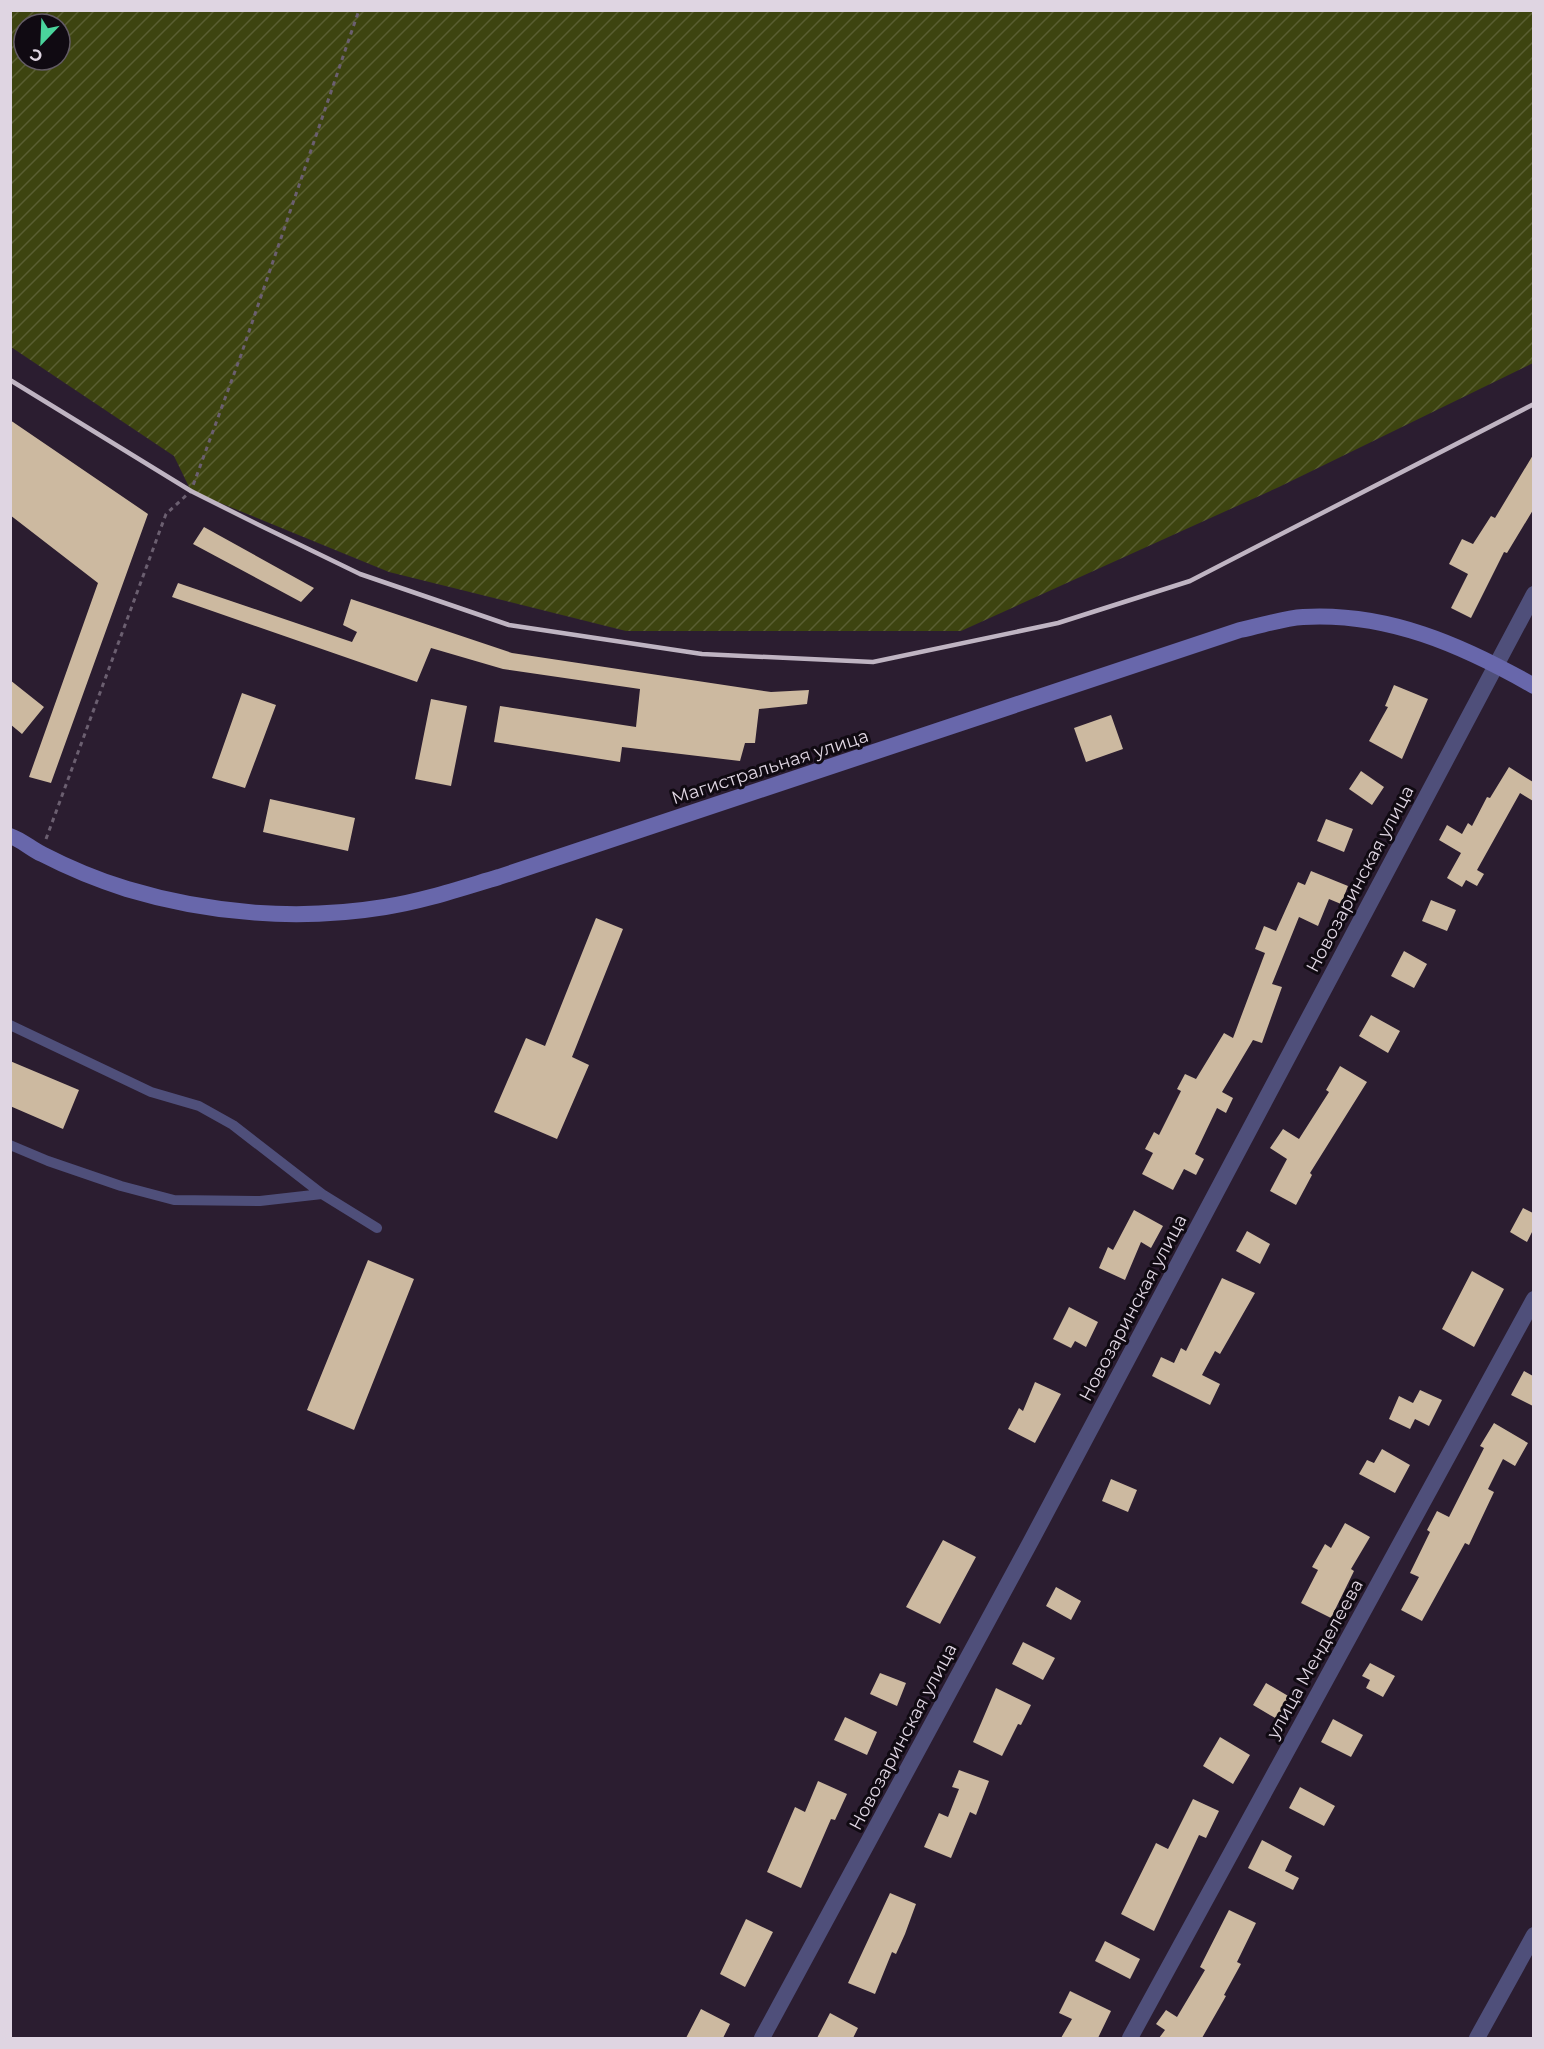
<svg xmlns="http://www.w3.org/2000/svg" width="1544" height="2049" font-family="Montserrat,sans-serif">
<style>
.garden{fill:url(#garden-furrows);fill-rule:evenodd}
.building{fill:#ccb9a0}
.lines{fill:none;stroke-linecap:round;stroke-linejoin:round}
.path{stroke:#6b5f70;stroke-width:3;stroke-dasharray:4.5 4.5;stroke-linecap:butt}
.service{stroke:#4f4f7a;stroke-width:10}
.minor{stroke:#4f4f7a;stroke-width:16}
.secondary{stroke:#6867ab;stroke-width:16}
.rail{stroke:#bfb4c2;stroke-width:4.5}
.labels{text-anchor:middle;stroke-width:6;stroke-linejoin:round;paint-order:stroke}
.street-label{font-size:18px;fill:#dfd5e2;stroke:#100a12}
</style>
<defs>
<pattern id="garden-furrows" width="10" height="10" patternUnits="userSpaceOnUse" patternTransform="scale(1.5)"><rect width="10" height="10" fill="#3d4410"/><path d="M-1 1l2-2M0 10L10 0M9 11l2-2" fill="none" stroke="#595e32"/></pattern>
</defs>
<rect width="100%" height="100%" fill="#2b1d30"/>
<path class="garden" d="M10 11H1533V363L1279 487 961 631H626L389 572 191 491 174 456 11 347ZM24 24H60V60H24Z"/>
<path class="building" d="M10 420 148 514 51 783 29 777 98 583 10 515Z
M1533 455V510L1507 553 1504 552 1471 618 1451 608 1468 574 1449 564 1462 539 1473 544 1491 516 1495 518Z
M204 527 314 588 301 602 193 544Z
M178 583 352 642 357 632 343 625 351 599 512 653 771 692 809 690 807 704 759 709 755 743H745L740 761 622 747 620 762 494 742 500 706 636 727 640 689 503 669 431 648 417 682 172 597Z
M10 680 44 707 22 734 10 724Z
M1394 685 1428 699 1402 759 1369 741 1388 707 1385 706Z
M242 693 276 705 245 788 212 778Z
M431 699 467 706 451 786 415 779Z
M1111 715 1123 749 1086 762 1074 728Z
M1509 767 1533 782V801L1520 793 1477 870 1484 874 1477 886 1466 880 1462 887 1447 878 1461 853 1439 840 1447 825 1462 834 1468 823 1472 826 1487 797 1490 798Z
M1361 771 1384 787 1372 805 1349 789Z
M270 799 355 818 348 851 263 832Z
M1326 819 1353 829 1344 852 1317 841Z
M1311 871 1348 886 1341 904 1329 899 1318 926 1299 917 1272 984 1282 987 1262 1043 1253 1040 1222 1092 1233 1098 1226 1113 1217 1108 1195 1154 1204 1159 1196 1175 1184 1169 1173 1190 1142 1174 1153 1153 1145 1149 1154 1132 1159 1135 1181 1091 1177 1089 1185 1074 1196 1079 1224 1033 1233 1038 1265 953 1255 949 1264 926 1276 931 1298 882 1305 885Z
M1431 900 1456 910 1447 931 1422 921Z
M596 918 623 929 572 1057 589 1065 557 1139 494 1112 526 1038 545 1046Z
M1404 951 1427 964 1414 988 1391 976Z
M1371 1015 1400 1031 1388 1053 1359 1036Z
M10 1061 79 1090 63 1129 10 1106Z
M1340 1066 1367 1082 1310 1173 1312 1175 1296 1205 1270 1191 1287 1159 1270 1148 1283 1129 1299 1139 1329 1092 1326 1090Z
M1523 1208 1533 1213V1230L1527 1242 1510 1232Z
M1134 1210 1163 1226 1151 1248 1141 1242 1125 1280 1099 1268 1108 1247 1113 1250Z
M1247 1231 1270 1244 1260 1264 1236 1251Z
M368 1260 414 1279 354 1430 307 1410Z
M1472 1271 1504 1289 1474 1347 1442 1329Z
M1222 1278 1255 1293 1220 1354 1215 1351 1202 1375 1220 1384 1210 1405 1152 1376 1161 1357 1174 1363 1181 1348 1186 1351Z
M1069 1307 1098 1322 1086 1347 1075 1341 1071 1348 1053 1339Z
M1524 1371 1533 1376V1406L1511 1395Z
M1035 1382 1061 1394 1035 1443 1008 1429 1019 1408 1023 1411Z
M1420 1390 1442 1400 1429 1426 1415 1419 1410 1429 1389 1419 1399 1396 1413 1403Z
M1494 1423 1528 1443 1515 1466 1503 1459 1488 1489 1494 1492 1476 1530 1469 1545 1465 1543 1422 1621 1401 1610 1419 1577 1410 1573 1430 1532 1427 1530 1437 1511 1449 1517 1484 1448 1480 1446Z
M1382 1449 1410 1465 1395 1493 1359 1474 1367 1460 1374 1463Z
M1111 1479 1137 1490 1128 1512 1102 1501Z
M1345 1523 1370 1537 1351 1569 1354 1571 1331 1618 1301 1603 1318 1570 1312 1567 1325 1544 1331 1548Z
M943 1540 976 1557 940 1624 906 1607Z
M1056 1587 1081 1601 1071 1620 1046 1606Z
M1023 1642 1055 1658 1043 1680 1012 1664Z
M1370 1663 1395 1676 1383 1697 1366 1688 1370 1680 1362 1676Z
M880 1673 906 1683 897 1706 870 1694Z
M1266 1683 1295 1700 1282 1722 1253 1705Z
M996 1688 1031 1705 1021 1725 1018 1724 1002 1756 973 1742Z
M845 1717 877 1732 867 1755 834 1740Z
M1333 1719 1363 1735 1351 1757 1321 1742Z
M1220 1737 1250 1755 1233 1784 1203 1766Z
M959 1770 989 1781 976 1815 970 1812 951 1858 924 1847 939 1813 948 1817 959 1789 952 1787Z
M818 1781 847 1794 835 1820 831 1819 801 1888 767 1872 795 1807 805 1812Z
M1300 1787 1335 1806 1324 1826 1289 1808Z
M1193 1799 1219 1811 1206 1838 1199 1835 1154 1931 1121 1914 1156 1843 1168 1849Z
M1262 1840 1292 1856 1285 1871 1299 1878 1293 1890 1248 1868Z
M890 1893 916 1904 905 1934 896 1954 892 1952 875 1994 848 1983Z
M1229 1910 1256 1923 1237 1962 1241 1964 1224 1995 1226 1996 1202 2038H1159L1165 2030 1156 2024 1166 2010 1177 2017 1205 1970 1200 1967Z
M746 1919 773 1932 745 1987 720 1974Z
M1105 1941 1140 1959 1130 1979 1095 1961Z
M1070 1991 1111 2011 1098 2038H1061L1072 2019 1059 2013Z
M701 2009 730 2024 723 2038H686Z
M830 2013 858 2028 853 2038H817Z"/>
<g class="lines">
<path class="path" d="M46 839 166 514 191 491 241 355 359 10"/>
<path class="service" d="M10 1025 151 1092 199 1106 233 1125 322 1194 377 1228
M10 1145 48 1161 121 1186 174 1200 260 1201 322 1194"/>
<path class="minor" d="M762 2038 1031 1541 1534 594
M1130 2038 1534 1299
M1477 2038 1534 1935"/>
<path class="secondary" d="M10 836C22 840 31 849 42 854 69 868 98 880 127 889 210 914 299 921 385 907 424 901 462 888 499 877L1240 630C1261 626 1283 618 1303 617 1387 612 1462 645 1534 686"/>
<path class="rail" d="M10 380 191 491 259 525 360 574 509 625 702 654 873 662 1058 623 1190 581 1534 404"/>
</g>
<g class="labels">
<g class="street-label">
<text transform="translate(770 767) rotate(-18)" y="6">Магистральная улица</text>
<text transform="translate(1360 879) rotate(-62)" y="6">Новозаринская улица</text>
<text transform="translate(1133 1308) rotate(-62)" y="6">Новозаринская улица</text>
<text transform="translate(1315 1659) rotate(-61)" y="6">улица Менделеева</text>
<text transform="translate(903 1737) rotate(-62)" y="6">Новозаринская улица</text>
</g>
</g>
<rect width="1544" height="2049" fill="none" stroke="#dfd5e2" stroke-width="24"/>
<g transform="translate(42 42) rotate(203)"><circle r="28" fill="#100a12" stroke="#635b65" stroke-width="1.5"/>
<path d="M0-4.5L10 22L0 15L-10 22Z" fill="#4ad49c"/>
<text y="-9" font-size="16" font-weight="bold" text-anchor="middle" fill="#dfd5e2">С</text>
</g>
</svg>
